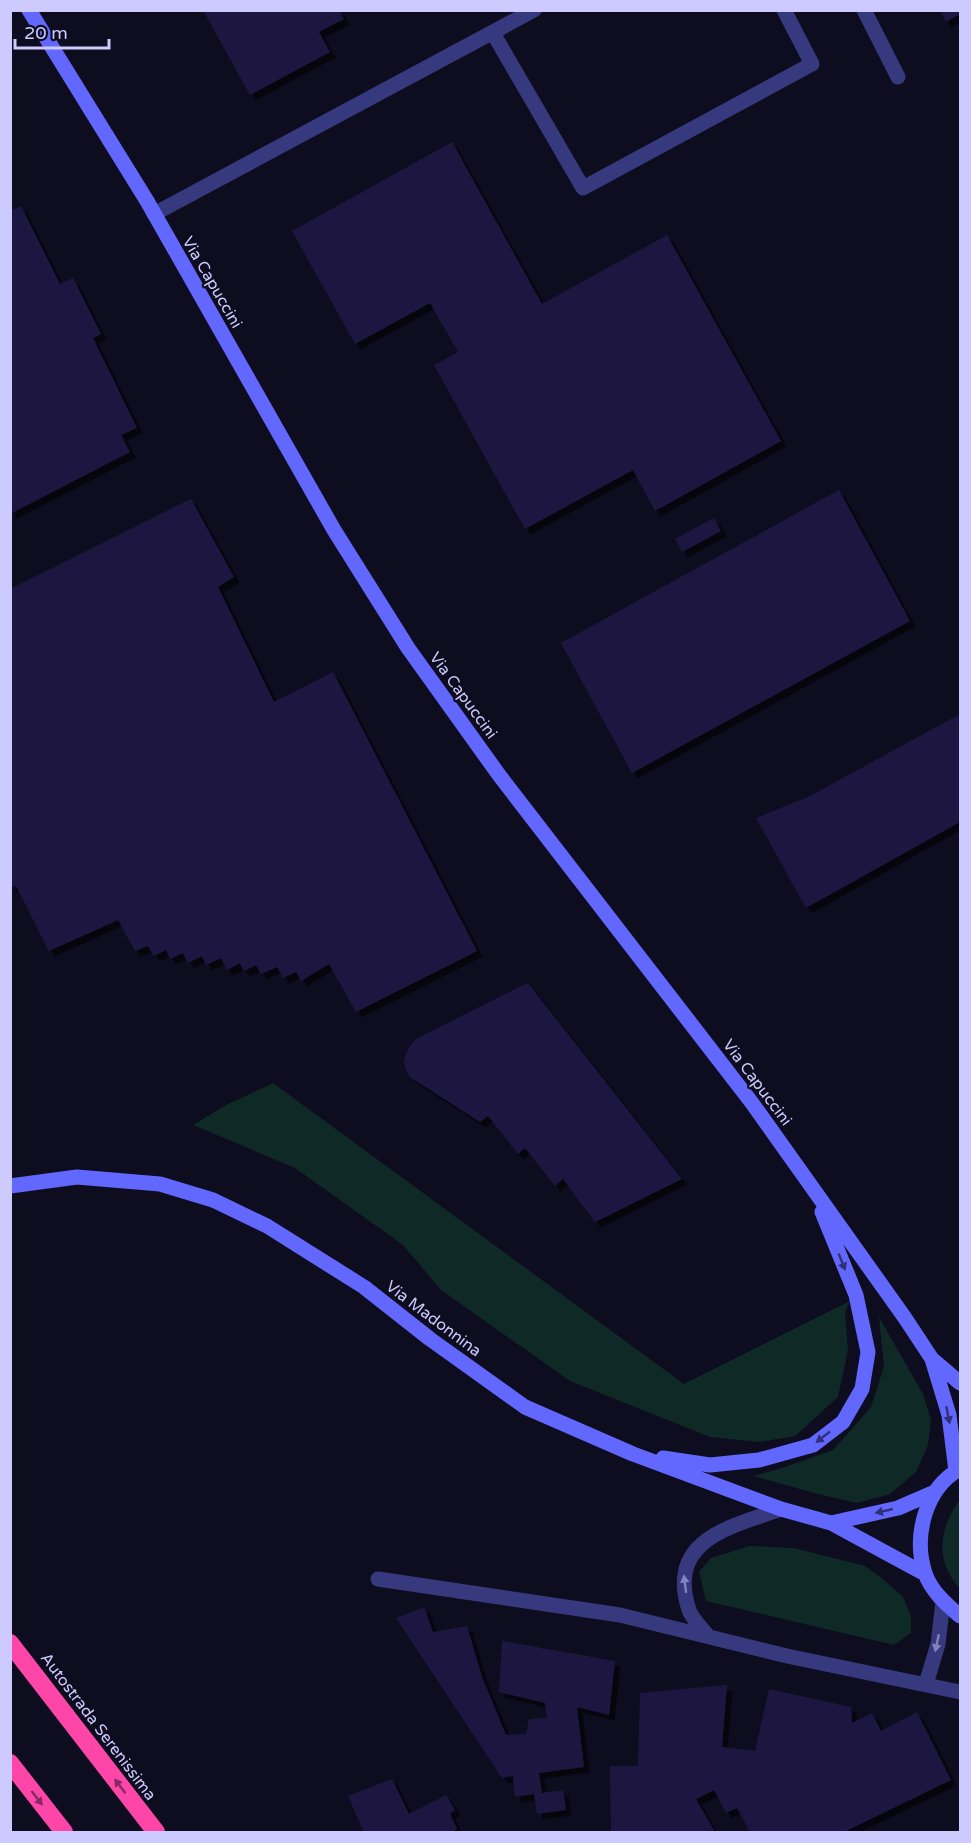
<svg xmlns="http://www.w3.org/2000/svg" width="971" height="1843" font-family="'Varela Round',sans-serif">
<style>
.green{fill:#0f2926}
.building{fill:#1e183f;filter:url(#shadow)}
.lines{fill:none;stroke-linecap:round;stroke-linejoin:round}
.lane{stroke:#37397e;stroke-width:15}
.street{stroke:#37397e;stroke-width:15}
.secondary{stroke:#6267fe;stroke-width:15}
.highway{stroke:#fe46a9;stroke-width:18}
.oneway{fill:#303078}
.oneway2{fill:#8282be}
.oneway3{fill:#862964}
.labels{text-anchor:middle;stroke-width:4.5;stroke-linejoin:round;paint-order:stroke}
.street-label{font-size:16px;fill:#cdcaff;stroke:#0e0c1f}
</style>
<defs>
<filter id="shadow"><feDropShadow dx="5.5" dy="5.5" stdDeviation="0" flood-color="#0009"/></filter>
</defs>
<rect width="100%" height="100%" fill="#0e0c1f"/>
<path class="green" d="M273 1083 684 1384 850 1301 845 1313 848 1350 838 1397 795 1436 759 1442 710 1437 570 1381 441 1290 403 1245 295 1168 193 1125 226 1105Z
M879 1317 923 1394 931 1420 928 1445 916 1472 890 1494 857 1503 818 1494 753 1476 779 1469 833 1450 871 1407 884 1366Z
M960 1499V1589C934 1559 939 1530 960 1499Z
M749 1546 794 1548 865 1566 883 1579 903 1597 911 1616V1633L894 1645 706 1601 699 1572 711 1558Z"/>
<path class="building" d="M203 10H339L344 19 319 32 330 52 250 95Z
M940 10H960V14L946 22Z
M452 142 542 304 667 235 781 441 655 511 633 470 525 529 434 365 458 352 430 303 355 344 292 231Z
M21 206 60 284 73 278 101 334 93 338 137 428 121 435 130 452 10 514V211Z
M839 490 910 621 632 773 561 643Z
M191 499 234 577 218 587 274 702 333 672 477 951 356 1012 329 964 301 981 296 972 283 978 277 967 261 974 256 965 244 971 240 963 227 970 221 958 206 965 202 956 188 963 183 953 170 959 166 950 154 956 148 946 135 951 118 920 49 951 16 886 10 888V589Z
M714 518 721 531 682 552 675 539Z
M960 714V822L806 908 756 818 810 796Z
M527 983 531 987 682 1179 595 1222 563 1179 555 1186 525 1148 518 1154 488 1116 480 1122 410 1077 406 1070 404 1062 406 1053 410 1046 416 1039Z
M424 1607 433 1632 467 1626 482 1677 506 1735 526 1734 529 1719 547 1718 545 1703 499 1692 502 1641 615 1661 609 1715 577 1707 584 1767 539 1773 542 1793 563 1790 566 1810 537 1814 534 1794 515 1797 513 1776 502 1778 396 1618Z
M727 1685 722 1747 755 1751 769 1689 851 1707 852 1723 872 1713 881 1731 917 1712 951 1780 844 1832H750L737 1808 726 1813 714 1790 696 1799 715 1832H611L610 1766H638L640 1693Z
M392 1779 409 1814 446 1795 455 1810 450 1814 457 1829 451 1832H364L348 1796Z"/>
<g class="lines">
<path class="lane" d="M864 10 898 77
M493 33 583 188 812 64 784 10
M154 214 534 10"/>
<path class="street" d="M378 1579 620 1615 787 1656 960 1692
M708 1636C702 1628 692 1619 689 1610 666 1539 731 1527 781 1509
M926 1684 938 1644 943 1602"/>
<path class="secondary" d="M29 10 147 201 334 530 408 648 499 775 752 1103 905 1318 932 1359 949 1415 956 1471
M10 1186 77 1177 160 1184 213 1200 267 1226 364 1287 430 1339 525 1407 633 1454 781 1509 831 1523 925 1574
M932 1359 960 1383
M663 1458 710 1465 759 1460 813 1445 843 1422 862 1389 868 1352 856 1295 822 1212
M960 1469C925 1488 913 1537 925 1573 931 1591 946 1604 960 1616
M831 1523 898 1508 935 1492"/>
<path class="highway" d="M10 1643 156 1832
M10 1763 64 1832"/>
</g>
<defs><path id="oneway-solid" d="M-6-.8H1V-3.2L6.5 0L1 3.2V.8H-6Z" transform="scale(1.5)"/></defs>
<g class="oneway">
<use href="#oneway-solid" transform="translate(842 1262) rotate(68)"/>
<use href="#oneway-solid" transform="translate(948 1415) rotate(79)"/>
<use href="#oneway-solid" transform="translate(823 1437) rotate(142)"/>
<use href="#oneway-solid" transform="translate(884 1511) rotate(167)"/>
</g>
<g class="oneway2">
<use href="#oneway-solid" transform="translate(685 1584) rotate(-97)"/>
<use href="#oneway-solid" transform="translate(937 1643) rotate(102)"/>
</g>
<g class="oneway3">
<use href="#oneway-solid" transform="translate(120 1786) rotate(-127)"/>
<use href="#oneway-solid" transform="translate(37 1798) rotate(52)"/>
</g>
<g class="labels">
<g class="street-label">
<text transform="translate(213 282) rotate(60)" y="6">Via Capuccini</text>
<text transform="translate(464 695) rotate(54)" y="6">Via Capuccini</text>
<text transform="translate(758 1082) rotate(53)" y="6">Via Capuccini</text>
<text transform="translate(434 1318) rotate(37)" y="6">Via Madonnina</text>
<text transform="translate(99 1726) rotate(53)" y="6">Autostrada Serenissima</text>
</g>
</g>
<rect width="971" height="1843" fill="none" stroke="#cdcaff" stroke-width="24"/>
<path d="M15 39v9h94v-9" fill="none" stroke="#cdcaff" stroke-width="3"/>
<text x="24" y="39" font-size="18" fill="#cdcaff" stroke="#0e0c1f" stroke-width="4.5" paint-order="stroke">20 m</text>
</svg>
